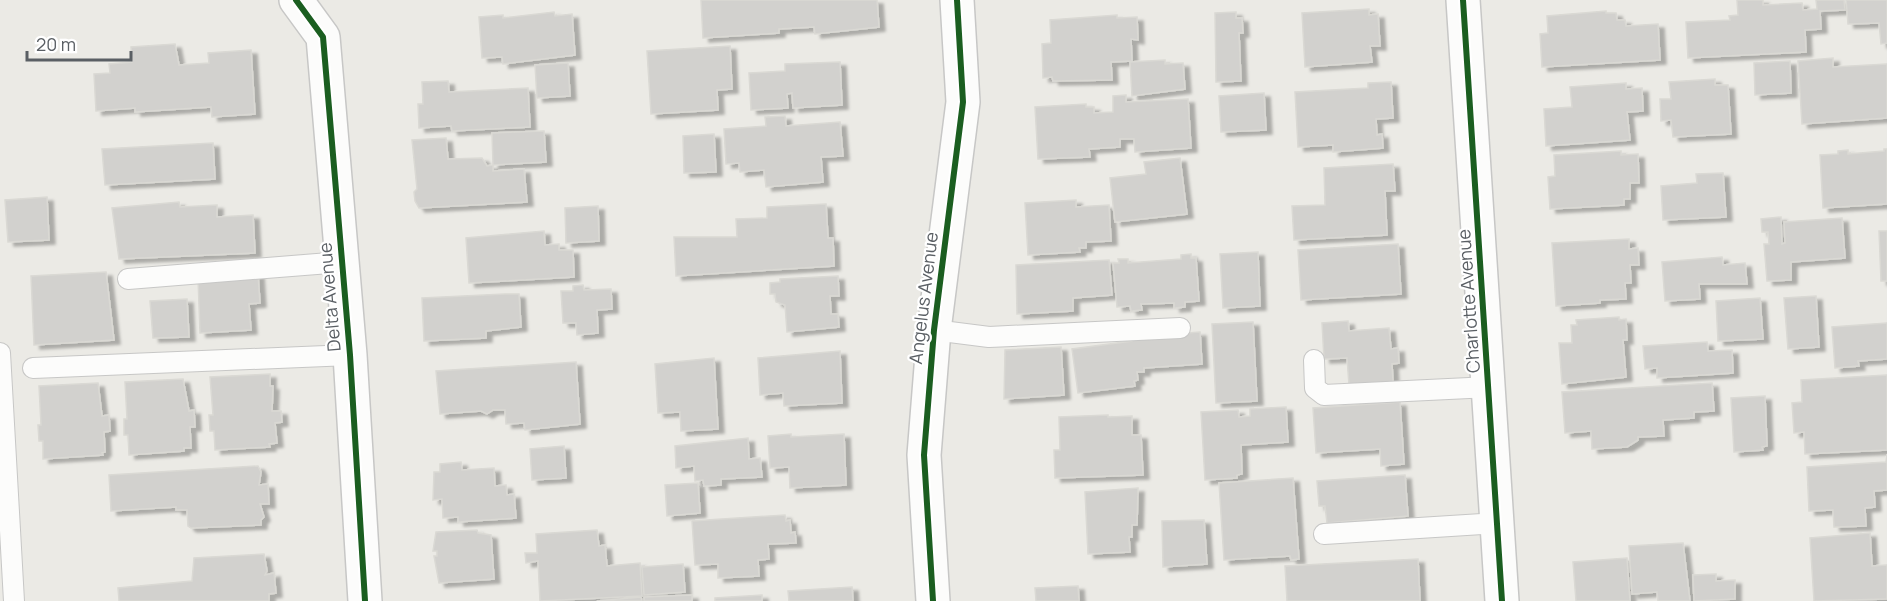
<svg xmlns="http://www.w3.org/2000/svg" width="1887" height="601" font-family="Manrope,sans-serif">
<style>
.building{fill:#d2d1ce;stroke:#dad9d4;stroke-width:1.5;filter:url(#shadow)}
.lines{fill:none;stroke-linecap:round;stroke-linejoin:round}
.lane-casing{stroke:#c7c7c6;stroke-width:22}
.street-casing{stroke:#c7c7c6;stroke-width:36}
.lane{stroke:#fcfcfb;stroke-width:20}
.street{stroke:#fcfcfb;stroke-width:33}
.cycleway-casing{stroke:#fff;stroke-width:10}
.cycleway{stroke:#1b5e20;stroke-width:6}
.labels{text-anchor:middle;stroke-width:4.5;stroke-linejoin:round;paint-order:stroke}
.street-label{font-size:18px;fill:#5a5f64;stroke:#fff}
</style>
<defs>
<filter id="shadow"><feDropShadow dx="6" dy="4" stdDeviation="1.5" flood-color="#0004"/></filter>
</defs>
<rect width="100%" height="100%" fill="#ebeae5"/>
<path class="building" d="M701 0H877L879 27 815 34 814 27 779 29V33L703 38Z
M1737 0H1763V5L1802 3 1803 10 1817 9 1816 0H1844L1845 10 1820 11 1821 29 1805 30 1806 52 1688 58 1686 22 1730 20 1729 16 1738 15Z
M1846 0H1887V43L1881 44 1879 23 1848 24Z
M1369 9V15L1378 14 1380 46H1370L1372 62 1305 67 1302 13Z
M1606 11V13H1616L1617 20H1625L1626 26 1658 24 1660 60 1542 67 1540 34 1548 33 1547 16Z
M554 12 555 16 572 14 575 55 503 64 502 57 482 58 479 17 503 15V18Z
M1236 12V18H1242L1243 33H1239L1241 81 1216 82 1215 13Z
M1117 15V18L1137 17 1138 40 1131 39 1132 61 1111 62 1112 80 1053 81 1052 77 1043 78 1042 44 1051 43 1050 20Z
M175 44 179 65 209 63 208 53 251 50 255 114 212 117 211 107 135 112V108L96 111 94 74 110 73 109 64 132 62 131 47Z
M730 46 732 89 717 90 718 110 651 114 647 51Z
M1833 58V67L1887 64V118L1802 124 1798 61Z
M1165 60V64L1183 63 1185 89 1132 96 1130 62Z
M1790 61 1791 93 1755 95 1754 63Z
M840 62 842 105 793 108 792 93 787 94 788 108 751 110 749 73 785 71V64Z
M568 63 570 96 537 98 535 65Z
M1715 79V85H1728L1731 134 1673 137 1671 120 1661 121 1660 99H1671L1669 82Z
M448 81 449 92 528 88 530 127 452 131 451 126 419 128 418 104H423L422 82Z
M1391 82 1393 118 1376 119 1377 135 1382 134 1383 148 1333 152V145L1298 147 1295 92 1368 88V83Z
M1626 83V89L1642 88 1643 111 1627 112 1630 140 1546 146 1544 109 1572 107 1570 87Z
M1264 93 1266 130 1221 132 1219 96Z
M1126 95V102L1188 99 1191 148 1135 152 1134 139H1120V147L1089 149 1090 157 1038 159 1035 107 1086 104V107H1094V113L1113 112V96Z
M785 116 786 126 840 122 843 156 821 157 823 182 766 187 764 170 740 172 739 163 726 164 724 129 766 126 765 117Z
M544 131 546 162 493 165 492 133Z
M714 134 716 172 684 173 683 136Z
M446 138 448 159 482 158 487 166 493 165V171L524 169 527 202 419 208 415 201 414 192 417 189 412 140Z
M213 143 215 179 105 185 102 149Z
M1884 149H1887V204L1823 208 1820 155 1838 154V151L1848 150V154L1884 151Z
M1621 151V155L1638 154 1639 183H1630V199H1624V205L1550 209 1548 177 1555 176 1554 155Z
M1180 158 1187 214 1115 222 1110 178 1146 174 1144 162Z
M1393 164 1395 191H1385L1387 235 1294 240 1292 206 1325 205 1324 168Z
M1723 173 1726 217 1663 220 1661 186 1697 183 1696 174Z
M47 197 49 240 8 242 5 200Z
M1076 200V207L1109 205 1111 241 1086 242V248H1079L1080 252 1028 255 1025 203Z
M179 202 180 207 217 205V217L253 215 255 253 119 259 112 208Z
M826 204 828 238H833L834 266 676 276 674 237H737L736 219 767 218V207Z
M598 206 599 241 566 243 565 208Z
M1781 217 1782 244 1785 243 1784 222 1842 218 1845 258 1791 262V280L1767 281 1764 244H1769L1768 232H1762L1761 219Z
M544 231 545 245 559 244V250H573L574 277 469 283 466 238Z
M1879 231H1887V281H1881Z
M1629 239V249L1638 248 1639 265H1630L1631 283H1625L1626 299 1600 300V303L1556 306 1552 243Z
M1398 244 1401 294 1301 300 1298 250Z
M1258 252 1260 306 1223 308 1220 254Z
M1191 254V258H1196L1199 301 1185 302V307L1174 308V303L1141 304 1142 310 1131 311 1130 306 1117 307 1113 263H1119L1118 259H1128V263L1181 259V255Z
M1722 257 1723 265 1745 263 1747 284H1699L1700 299 1665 301 1662 262Z
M1109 260 1112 295 1073 298V311L1017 314 1016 265Z
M106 272 114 340 34 345 31 276Z
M258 274 260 303 249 304 251 330 200 333 198 278Z
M838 276 839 296H830L831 314H838L839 327 787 332 785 305 776 302 775 294H770V283L780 282V279Z
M583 285 584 290 611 289 612 309 597 310 598 333 577 335 576 323H563L561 291H573V286Z
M505 294H519L521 327 486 331V338L424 341 422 298Z
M1816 296 1819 347 1788 349 1784 298Z
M1760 298 1763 339 1718 341 1716 301Z
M187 299 189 337 153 338 150 301Z
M1619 317V320L1626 319 1627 340H1623L1626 377 1562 384 1559 343H1572L1571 325H1577L1576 320Z
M1348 321 1349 331 1389 328 1391 349 1398 348 1399 363 1392 364 1393 382 1349 385 1347 358 1324 359 1322 323Z
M1253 322 1257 401 1216 403 1212 324Z
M1887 323V359L1858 361 1859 366 1835 368 1832 327Z
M1200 332 1202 364 1144 368V372H1137L1138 380 1134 381 1135 386 1078 393 1072 349 1132 341V337Z
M1707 342 1708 351 1732 350 1733 373 1657 378V368L1645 369 1643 346Z
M1061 347 1064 395 1004 399 1005 350Z
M840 351 842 403 784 406 783 393 760 395 758 358Z
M714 358 718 429 681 431 680 412 658 413 655 364Z
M576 362 580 424 525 430 524 423 506 424 505 410H493L487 414 481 411 440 414 436 371Z
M270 374V386H273L272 411H281L282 422 275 423 277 443 269 444 270 447 215 450 214 431H210L209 415H213L210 377Z
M1887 375V450L1805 454 1804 432 1794 433 1792 403 1802 402 1801 380Z
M183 379 189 411 194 410 195 427H190L191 448H184V451L129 455 128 435H124V419H127L125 382Z
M98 383 102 416 109 415 110 431 104 432 105 452 102 453 103 455 43 459V441H39L38 425H41L39 386Z
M1712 383 1714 411 1694 412V418L1663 420 1664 436 1638 437V440L1627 447 1592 449 1591 431 1565 433 1562 392Z
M1765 396 1767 446 1762 447 1763 450 1734 452 1731 398Z
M1400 402 1404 464 1381 466 1380 449 1316 453 1313 408Z
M1286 407 1288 442 1241 445 1242 474 1237 475V478L1205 480 1201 412 1238 410 1239 417 1250 416V409Z
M1108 415V417L1132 416V435H1141L1143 475 1055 478 1054 450H1060L1059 417Z
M791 434V437L844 434 846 485 790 488 789 467 770 468 768 436Z
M748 438 749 459 760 458 762 477 721 479V485L704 486 703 480 695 481 694 466 676 468 675 446Z
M564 446 566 478 532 480 530 449Z
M1887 454V490L1874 491 1875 507 1865 508 1866 526 1834 527 1833 510 1809 511 1807 467 1886 462Z
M461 462 462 470 494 468 495 486 506 485 507 495 514 494 516 518 458 522V517L443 518 442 499 433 500 434 472H440V464Z
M258 466 261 472 259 485 268 484 269 504H260L264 517 261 520V525L191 528 188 526 187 510H176V507L111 511 109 475Z
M1405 475 1408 516 1327 523 1325 506H1319L1317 481Z
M1293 478 1299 559 1291 560 1290 556 1224 560 1219 483Z
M698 483 700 513 667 516 665 485Z
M1138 488 1137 525H1132V537H1129L1130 552 1088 554 1085 492Z
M785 515 786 521 790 520 791 533 795 532 796 543 768 544 769 559 758 560 759 576 718 578V564L695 565 692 521Z
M1204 520 1207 564 1163 567 1162 521Z
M477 530 478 533 491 535 494 579 439 583 434 556H437V551H433L436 532Z
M597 530 599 546 605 545 607 566 640 563 642 596 540 601 538 561 526 563 525 553H537L536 534Z
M1870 533 1872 566 1887 565V599L1814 601 1810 538Z
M1683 543 1690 601H1658L1657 592 1632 594 1629 546Z
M264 554 267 571 265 575 274 573 276 593 269 594V601H119L118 588 192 581 194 558Z
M1627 558 1630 601H1576L1573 562Z
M1418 559 1420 601H1287L1285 566Z
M683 564 685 592 644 595 642 567Z
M1716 574V581L1735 580V599L1694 601 1693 575Z
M1078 586 1079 601H1036L1035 588Z
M852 587 853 601H789L788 591Z
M692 595V601H644V597Z
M762 595V601H715V598Z
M641 597 642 601H597Z"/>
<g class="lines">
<g class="lane-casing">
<path id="lane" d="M128 279 342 262
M934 330 989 337 1180 328
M0 353 14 601
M1314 360 1315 388 1324 395 1490 387
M33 368 350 355
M1324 534 1498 523"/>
</g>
<g class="street-casing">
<path id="street" d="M296 0 323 37 350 355 365 601
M1463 0 1502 601
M933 601 924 455 934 330 963 102 957 0"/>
</g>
<use href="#lane" class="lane"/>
<use href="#street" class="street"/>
<g class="cycleway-casing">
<path id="cycleway" d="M296 0 323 37 350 355 365 601
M1463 0 1502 601
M933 601 924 455 934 330 963 102 957 0"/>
</g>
<use href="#cycleway" class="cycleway"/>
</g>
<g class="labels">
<g class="street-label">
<text transform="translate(330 297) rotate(-95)" y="6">Delta Avenue</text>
<text transform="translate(924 298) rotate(-83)" y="6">Angelus Avenue</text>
<text transform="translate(1469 301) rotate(-94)" y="6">Charlotte Avenue</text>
</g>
</g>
<path d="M27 51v9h104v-9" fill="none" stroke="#5a5f64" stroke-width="3"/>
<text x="36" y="51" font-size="18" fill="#5a5f64" stroke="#ffffff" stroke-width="4.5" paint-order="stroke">20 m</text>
</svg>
